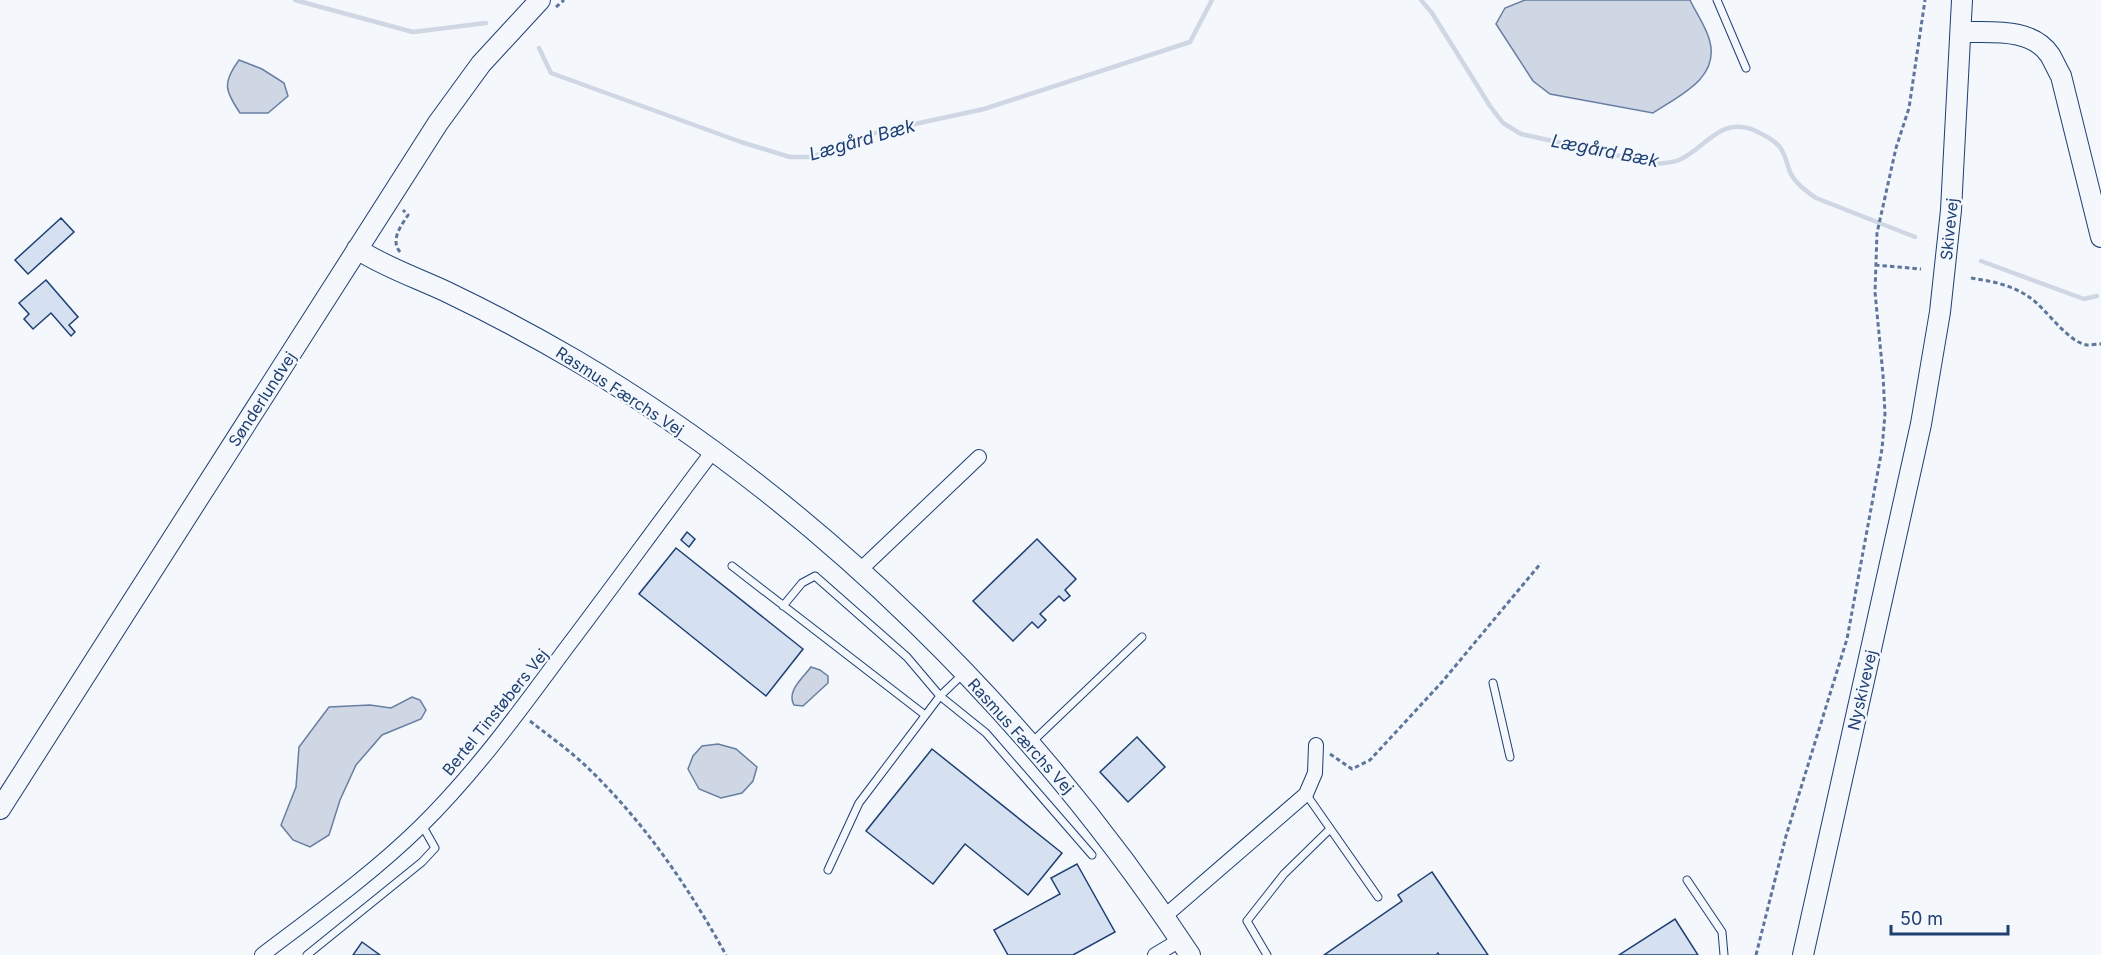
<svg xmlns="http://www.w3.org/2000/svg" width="2101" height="955" font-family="Inter,sans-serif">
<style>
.water{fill:#cfd7e4;stroke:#687fa3;stroke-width:1.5}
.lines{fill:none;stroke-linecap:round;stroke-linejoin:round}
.stream{stroke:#cfd7e4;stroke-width:4.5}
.building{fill:#d5e0f0;stroke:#1d3f73;stroke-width:1.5}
.lane-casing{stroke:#1d3f73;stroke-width:9}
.street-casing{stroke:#1d3f73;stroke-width:16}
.secondary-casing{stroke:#1d3f73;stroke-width:22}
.path{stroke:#5e769c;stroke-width:3;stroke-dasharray:4.5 3;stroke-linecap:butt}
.lane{stroke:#f4f7fb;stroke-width:7}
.street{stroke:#f4f7fb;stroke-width:14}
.secondary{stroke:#f4f7fb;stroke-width:20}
.labels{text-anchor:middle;stroke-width:4.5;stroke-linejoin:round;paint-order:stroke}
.street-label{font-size:16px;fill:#1d3f73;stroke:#f4f7fb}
.water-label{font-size:18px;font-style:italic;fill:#1d3f73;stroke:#f4f7fb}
</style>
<rect width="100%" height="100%" fill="#f4f7fb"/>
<path class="water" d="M1525 0H1690C1696 13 1707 28 1710 42 1719 79 1678 96 1653 113L1550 94 1533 81 1496 24 1505 8Z
M239 60 262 69 284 83 288 96 268 113H240C225 91 222 83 239 60Z
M811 667 820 670 828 676V683L803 706 794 705C786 691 803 678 811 667Z
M412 697 420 700 426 710 421 719 382 735 356 765 340 800 329 835 310 847 293 840 281 825 296 787 299 747 329 707 370 705 391 708Z
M718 744 736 749 757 767 753 781 742 793 721 798 699 789 688 769 693 756 702 746Z"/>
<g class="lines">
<path class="stream" d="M295 0 413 32 486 23
M1421 0 1432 13 1490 106 1503 123 1521 134 1656 164C1663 163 1672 163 1679 160 1707 148 1719 115 1756 131 1764 135 1773 139 1779 146 1785 153 1787 164 1790 172 1795 183 1806 191 1816 198L1915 237
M539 48 551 73 741 142 790 157H811L878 132 984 109 1190 42 1212 0
M1981 261 2084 299 2097 296"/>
</g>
<path class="building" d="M61 218 74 232 28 274 15 260Z
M46 280 78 317 69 325 75 332 71 336 51 313 33 329 24 319 29 314 19 303Z
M687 532 695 539 689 547 681 540Z
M1037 539 1076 579 1065 590 1070 596 1064 601 1059 596 1040 614 1046 620 1038 628 1032 622 1013 641 973 601Z
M676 548 803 649 766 696 639 594Z
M1137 737 1165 767 1128 802 1100 772Z
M932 749 1062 853 1028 895 965 844 933 884 866 831Z
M1077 864 1115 932 1073 955H1008L994 930 1060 894 1051 878Z
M1432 872 1488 955H1439L1438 953 1436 955H1324L1402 901 1398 895Z
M1675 919 1698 955H1619Z
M362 942 380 955H353Z"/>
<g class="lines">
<g class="lane-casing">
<path id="lane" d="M1717 0 1746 68
M732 566 925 715
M783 606 802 583 815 576 907 657 940 696 986 733 1092 855
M1493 683 1510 757
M1031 743 1142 637
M1306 794 1378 897
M828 870 859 803 940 696 962 675
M1687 880 1722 932 1724 955
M307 955 422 862 435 848 422 825
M1267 955 1247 921 1284 874 1330 829"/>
</g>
<g class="street-casing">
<path id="street" d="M859 571 979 457
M1165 916 1306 794 1315 773 1316 745
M262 955C316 914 372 874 420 827 474 774 519 712 564 651 614 585 663 517 713 451
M1155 955 1180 940"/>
</g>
<g class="secondary-casing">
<path id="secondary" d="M1962 32C1991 33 2031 27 2050 55 2054 62 2057 69 2061 76L2101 237
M357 249C385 267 417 278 447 292 491 313 534 336 575 360 818 503 1036 720 1190 955
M0 809 438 123 481 64 540 0
M1803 955 1921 424 1940 312 1951 210 1962 0"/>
</g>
<path class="path" d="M556 7 564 0
M400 252C390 240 401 226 408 215L403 210
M1875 265 1921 269
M1971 278C1991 281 2012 285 2029 297 2046 308 2067 342 2087 345 2091 345 2097 344 2101 344
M530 721C549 736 569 750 587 767 644 822 688 886 726 955
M1330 754 1352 769 1370 760 1442 682 1541 563
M1756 955 1786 836 1847 639 1882 449 1885 414 1883 375 1875 292 1877 233 1896 148 1909 108 1925 0"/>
<use href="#lane" class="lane"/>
<use href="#street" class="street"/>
<use href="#secondary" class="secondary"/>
</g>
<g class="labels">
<g class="street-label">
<text transform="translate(1949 229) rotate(-84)" y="6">Skivevej</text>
<text transform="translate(620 391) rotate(33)" y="6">Rasmus Færchs Vej</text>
<text transform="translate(262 399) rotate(-57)" y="6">Sønderlundvej</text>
<text transform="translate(1862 690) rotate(-77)" y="6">Nyskivevej</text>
<text transform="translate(495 712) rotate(-51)" y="6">Bertel Tinstøbers Vej</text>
<text transform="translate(1021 736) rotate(48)" y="6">Rasmus Færchs Vej</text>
</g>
<g class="water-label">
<text transform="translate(862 140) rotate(-16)" y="6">Lægård Bæk</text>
<text transform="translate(1605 151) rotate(11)" y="6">Lægård Bæk</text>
</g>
</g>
<path d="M1891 925v9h117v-9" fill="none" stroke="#1d3f73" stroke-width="3"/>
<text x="1900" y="925" font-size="18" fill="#1d3f73" stroke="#f4f7fb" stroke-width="4.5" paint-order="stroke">50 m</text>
</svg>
